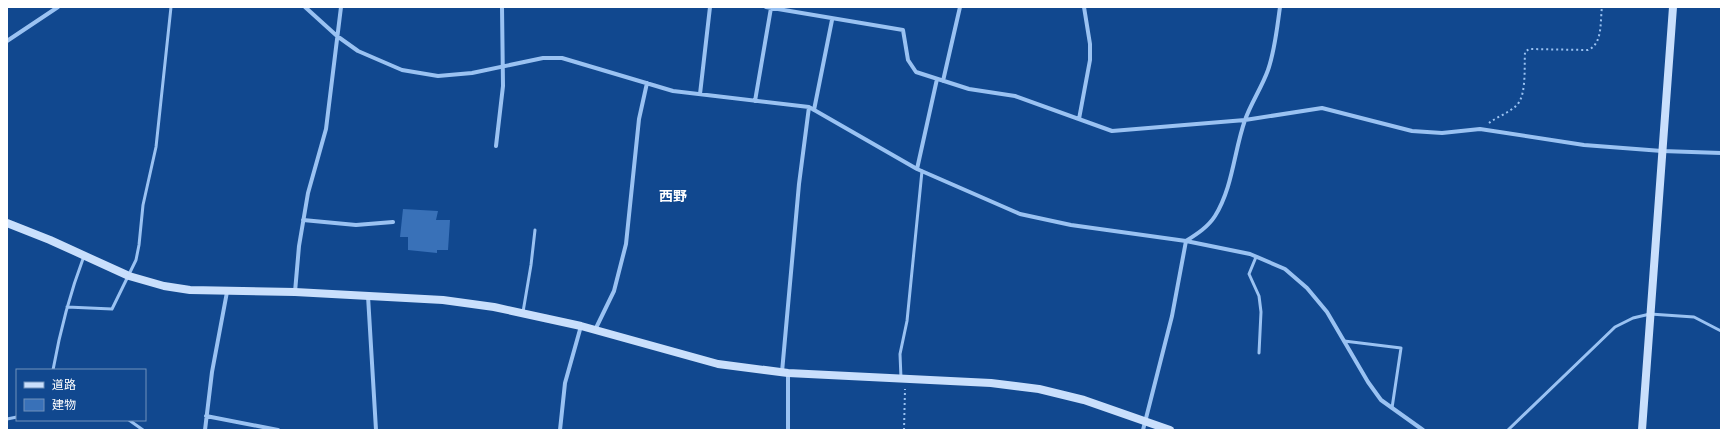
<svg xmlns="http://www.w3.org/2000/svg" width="1728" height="437" font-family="Manrope,'Noto Sans JP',sans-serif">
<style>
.building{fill:#3971b8}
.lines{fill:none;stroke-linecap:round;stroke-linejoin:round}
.path{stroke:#9ac2f2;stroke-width:2;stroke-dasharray:2 3;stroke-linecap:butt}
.lane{stroke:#9ac2f2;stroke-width:3}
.street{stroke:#9ac2f2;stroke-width:4}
.secondary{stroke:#c9dffc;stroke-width:8}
.labels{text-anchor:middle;stroke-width:3;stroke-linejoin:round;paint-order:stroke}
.quarter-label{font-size:14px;font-weight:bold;fill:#fff;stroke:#11488f}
</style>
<rect width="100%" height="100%" fill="#11488f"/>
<path class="building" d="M403 209 438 211 436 220H450L448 250H437V253L408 250V237H400Z"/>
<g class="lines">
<path class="path" d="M1489 123C1497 117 1508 113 1516 106 1527 96 1524 67 1525 52L1529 49 1588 50C1603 44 1600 21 1602 7
M904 430 905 389"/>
<path class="lane" d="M1256 257 1249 274 1259 296 1261 312 1259 353
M67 307 112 309 136 260 139 245 143 205 156 147 171 7
M523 312 531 265 535 230
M1344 341 1401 348 1392 408
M53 370C60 331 70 293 84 256
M901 378 900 354 907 321 922 171
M7 419 17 417
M129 420 143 430
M1508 430 1615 327 1633 318 1650 314 1694 317 1721 331"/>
<path class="street" d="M305 7 337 36 358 51 402 70 438 76 472 73 543 58H562L673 91 809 107 917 169 1020 214 1071 225 1186 241 1250 254 1285 269 1307 288 1327 312 1368 382 1381 400 1423 430
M766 7 903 30 908 60 916 72 969 89 1015 96 1112 131 1245 120 1322 108 1412 131 1442 133 1480 129 1584 145 1662 151 1721 153
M7 41 58 7
M943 81 960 7
M700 94 710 7
M755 101 771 8
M814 110 832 20
M1079 119 1090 60V44L1084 7
M496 146 503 86 502 7
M917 169 937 79
M303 220 356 225 393 222
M295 292 299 246 308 193 326 129 341 7
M368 296 376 430
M595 330 614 291 626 244 639 119 647 83
M782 372 799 184 809 107
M788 373V430
M206 416 278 430
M205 430 212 372 227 292
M560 430 565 383 581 326
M1143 430 1172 316 1186 241C1197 234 1208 227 1215 216 1233 187 1234 151 1245 120 1251 103 1262 87 1268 70 1275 50 1277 28 1280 7"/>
<path class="secondary" d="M7 223 50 240 129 276 164 286 190 290 295 292 443 300 494 307 581 326 718 364 788 373 991 383 1039 389 1084 400 1170 430
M1642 430 1673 7"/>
</g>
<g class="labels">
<g class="quarter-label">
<text x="673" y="201">西野</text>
</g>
</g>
<rect width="1728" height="437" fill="none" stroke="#ffffff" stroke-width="16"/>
<rect x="16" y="369" width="130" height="52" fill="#11488f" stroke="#7091bc"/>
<rect x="24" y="382" width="20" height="6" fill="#c9dffc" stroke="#7091bc"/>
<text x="52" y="389" font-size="12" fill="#ffffff">道路</text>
<rect x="24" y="399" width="20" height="12" fill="#3971b8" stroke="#7091bc"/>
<text x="52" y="409" font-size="12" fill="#ffffff">建物</text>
</svg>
